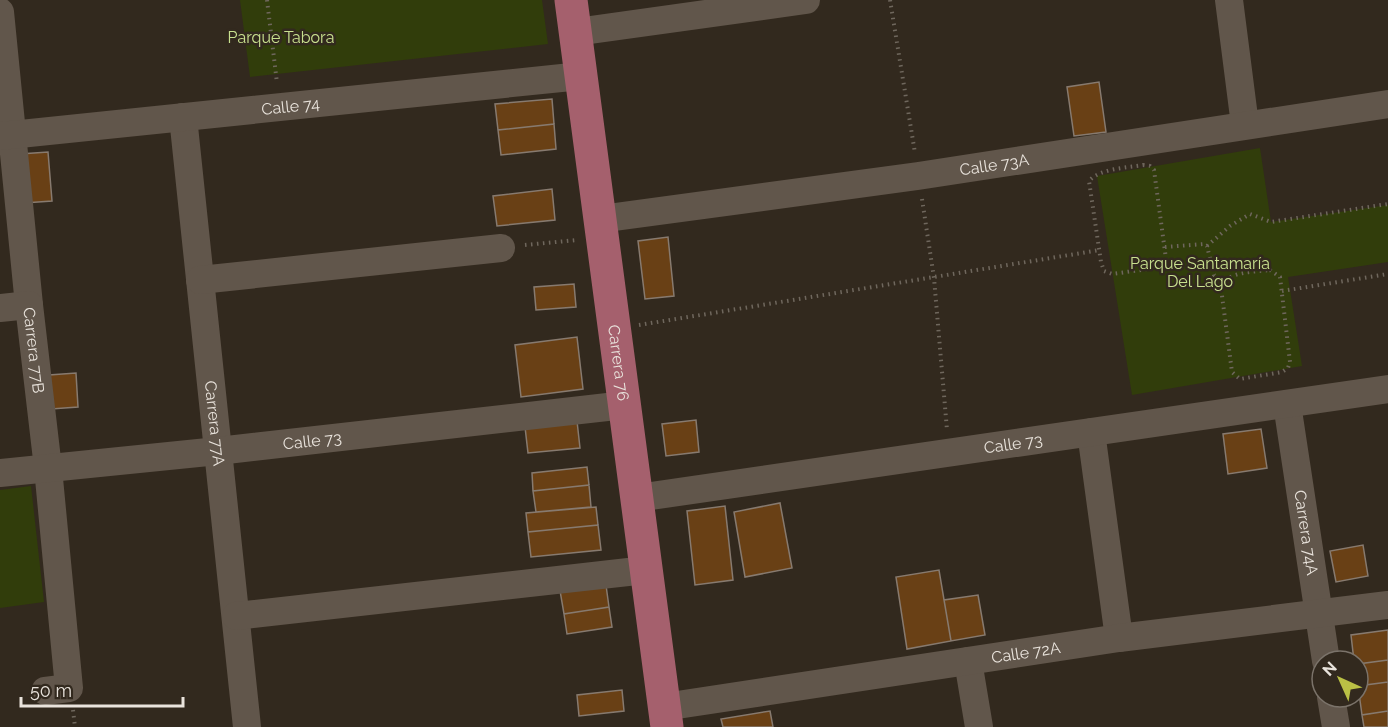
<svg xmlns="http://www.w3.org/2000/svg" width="1388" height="727" font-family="Raleway,sans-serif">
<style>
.green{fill:#313d0b}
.building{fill:#694015;stroke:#877a6f;stroke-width:1.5}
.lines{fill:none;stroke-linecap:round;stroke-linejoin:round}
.path{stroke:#6f675d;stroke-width:4;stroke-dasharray:1.5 4.5;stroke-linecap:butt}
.minor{stroke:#61564b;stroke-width:28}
.major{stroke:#a5606d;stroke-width:33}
.labels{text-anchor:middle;stroke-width:5;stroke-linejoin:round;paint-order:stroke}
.park-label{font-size:16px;fill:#c9e18f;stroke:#32291e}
.street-label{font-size:16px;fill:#e9e3dc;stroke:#32291e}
</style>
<rect width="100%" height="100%" fill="#32291e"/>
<path class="green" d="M240 0H542L548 44 250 77Z
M1260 148 1271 222 1388 205V262L1288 277 1302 366 1132 395 1097 176Z
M31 486 44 602 0 608V490Z"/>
<path class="building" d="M1099 82 1106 132 1074 136 1067 87Z
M552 99 554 124 498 130 495 104Z
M554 124 556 149 501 155 498 130Z
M48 152 52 201 24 203 20 154Z
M552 189 555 220 497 226 493 196Z
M668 237 674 296 645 299 638 241Z
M574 284 576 307 536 310 534 287Z
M577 337 583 389 521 397 515 345Z
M76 373 78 407 51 409 49 375Z
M696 420 699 452 666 456 662 424Z
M577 421 580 448 528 453 525 427Z
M1261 429 1267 468 1228 474 1223 434Z
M587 467 589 485 533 491 532 473Z
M589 485 591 507 536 512 533 491Z
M780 503 792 568 745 577 734 512Z
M725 506 733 580 695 585 687 511Z
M596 507 598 525 528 532 526 513Z
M598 525 601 550 531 557 528 532Z
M1363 545 1368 576 1336 582 1330 551Z
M939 570 951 641 907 649 896 577Z
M605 578 609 607 564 614 559 585Z
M978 595 985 635 951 641 944 600Z
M609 607 612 627 567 634 564 614Z
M1388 630V660L1358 664V661H1354L1351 635Z
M1388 660V682L1358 686V664Z
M1388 682V711L1362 715 1358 686Z
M622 690 624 711 579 716 577 695Z
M770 711 773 727H723L721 719Z
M1388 711V727H1364L1362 715Z"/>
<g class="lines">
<path class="path" d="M267 0 277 83
M890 0 915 153
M1143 165 1150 166 1154 170 1166 259 1163 265 1155 268 1112 274 1104 271 1101 262 1089 181C1100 168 1127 168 1143 165Z
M922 199 934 278 947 430
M525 245 577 240
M1207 246 1230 226 1250 214 1271 222 1388 204
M1165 247 1204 244 1207 246 1214 275 1223 282
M1270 270 1280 277 1290 362 1288 368 1282 372 1240 379 1232 372 1221 288C1225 271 1255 272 1270 270Z
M1282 291 1388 274
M639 325 1100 250
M73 710 75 727"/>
<g class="minor">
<path d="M1229 0 1245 125"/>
<path id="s1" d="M0 12 29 305 48 468 69 688 45 691"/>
<path d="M576 32 806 0"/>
<path id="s2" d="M183 117 247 727"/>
<path id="s3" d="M0 136 581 76"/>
<path id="s4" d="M600 219 918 176 1388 104"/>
<path d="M200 280 501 248"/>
<path d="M0 308 29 305"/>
<path id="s5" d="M1287 404 1326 661"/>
<path d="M1091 432 1119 638"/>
<path id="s6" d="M0 473 218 451 625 405"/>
<path id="s7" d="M637 498 1388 389"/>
<path d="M236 616 646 570"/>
<path d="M968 661 979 727"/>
<path d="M1331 697 1336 727"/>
<path id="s8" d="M664 707 1119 638 1388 605"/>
</g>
<path class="major" id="s9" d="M571 0 667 727"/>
</g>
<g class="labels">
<g class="park-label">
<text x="281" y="43">Parque Tabora</text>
<text x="1200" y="269">Parque Santamaría<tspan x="1200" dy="18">Del Lago</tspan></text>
</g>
<g class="street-label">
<text dy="6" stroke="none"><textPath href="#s3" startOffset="292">Calle 74</textPath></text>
<text dy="6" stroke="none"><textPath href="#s4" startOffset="398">Calle 73A</textPath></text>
<text dy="6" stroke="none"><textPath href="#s1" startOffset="340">Carrera 77B</textPath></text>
<text dy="6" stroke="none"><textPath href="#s9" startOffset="366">Carrera 76</textPath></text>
<text dy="6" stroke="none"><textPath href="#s2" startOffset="308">Carrera 77A</textPath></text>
<text dy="6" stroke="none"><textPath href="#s6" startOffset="314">Calle 73</textPath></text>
<text dy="6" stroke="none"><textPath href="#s7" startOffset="380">Calle 73</textPath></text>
<text dy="6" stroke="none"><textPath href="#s5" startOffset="130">Carrera 74A</textPath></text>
<text dy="6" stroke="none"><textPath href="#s8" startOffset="366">Calle 72A</textPath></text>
</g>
</g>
<g transform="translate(1340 679) rotate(315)"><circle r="28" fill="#32291e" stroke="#7b736a" stroke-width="1.5"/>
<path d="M0-4.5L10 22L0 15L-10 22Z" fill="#bac045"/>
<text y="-9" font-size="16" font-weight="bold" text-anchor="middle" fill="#e9e3dc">N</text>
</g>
<path d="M21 697v9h162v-9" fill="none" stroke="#e9e3dc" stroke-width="3"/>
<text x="30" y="697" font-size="18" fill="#e9e3dc" stroke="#32291e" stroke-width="4.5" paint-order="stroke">50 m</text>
</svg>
